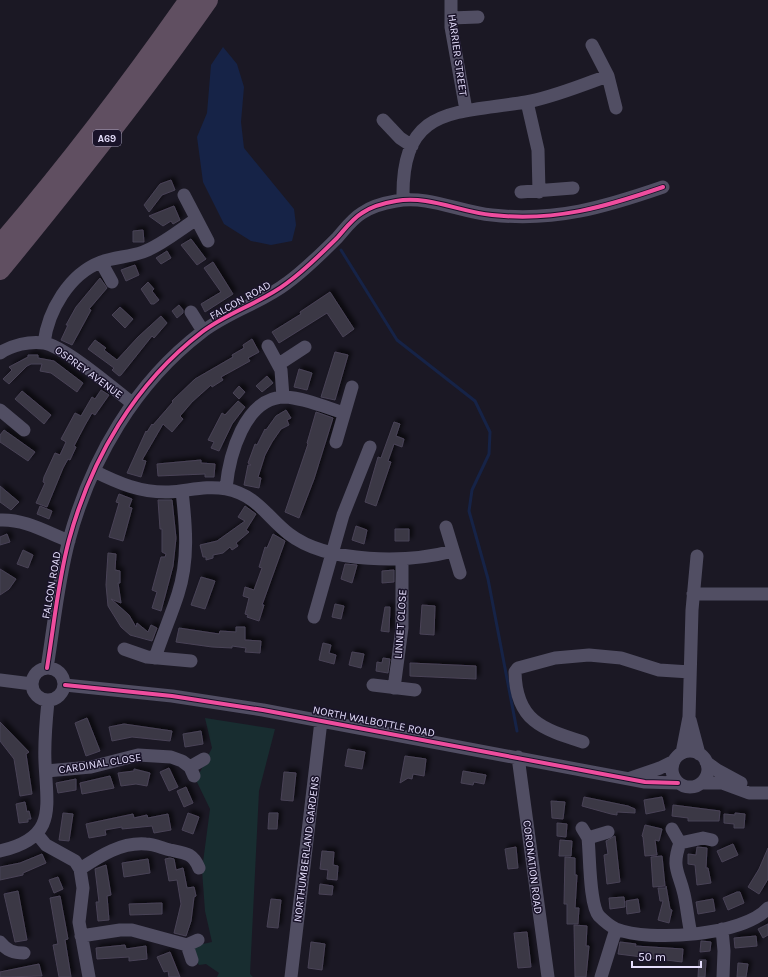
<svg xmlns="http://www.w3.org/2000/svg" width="768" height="977" font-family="Karla,sans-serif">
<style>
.green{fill:#182d30}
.water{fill:#162347}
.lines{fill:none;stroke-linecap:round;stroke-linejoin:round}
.stream{stroke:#162347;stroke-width:3}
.building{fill:#3b3745;stroke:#494356;filter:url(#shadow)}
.minor{stroke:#514e63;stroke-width:13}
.highway{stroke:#604f61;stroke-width:20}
.cycleway-casing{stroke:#191329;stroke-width:6}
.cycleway{stroke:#ef4d9e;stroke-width:4}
.labels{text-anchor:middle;stroke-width:3;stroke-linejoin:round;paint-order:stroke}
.shield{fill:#191329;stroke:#a8a1bd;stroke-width:1}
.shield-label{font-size:10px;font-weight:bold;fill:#e5defc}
.street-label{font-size:11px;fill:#e5defc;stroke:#191329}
</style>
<defs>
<filter id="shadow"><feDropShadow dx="3.5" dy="-3.5" stdDeviation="2" flood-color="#0009"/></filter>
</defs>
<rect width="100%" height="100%" fill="#1b1824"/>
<path class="green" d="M205 718 275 729 259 791 250 974 253 977H217L219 973 206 964 199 965 191 951 198 941 203 944 212 942 205 911 202 870 210 809 196 780 212 748Z"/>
<path class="water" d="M223 47 237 64 244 87 241 122 244 148 294 209 296 225 292 241 271 245 251 241 224 224 203 182 197 137 207 113 211 65Z"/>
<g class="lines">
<path class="stream" d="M341 250 397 340 475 401 490 432 489 454 472 490 469 511 488 579 517 731"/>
</g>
<path class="building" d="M171 180 175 190 162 195 149 212 144 205 160 184Z
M174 206 180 220 173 224 171 221 163 226 149 216Z
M143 230 144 242H133V231Z
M191 239 206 259 197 265 181 245Z
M167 251 171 258 161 264 156 258Z
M213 262 233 294 205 312 201 304 221 292 204 268Z
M135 265 139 275 126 281 121 270Z
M100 278 107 288 89 309 91 310 72 345 61 340 68 325H66L76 307Z
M148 282 154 289 152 291 159 300 154 304H151L141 289Z
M330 292 354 329 343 337 327 313 279 343 272 332 301 314 300 312Z
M179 305 183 310V313L177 318 172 311Z
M120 307 133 319 125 328 112 315Z
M161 316 167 323 154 338 152 336 121 375 119 376 112 370 114 368 88 349 95 340 106 348 104 350 117 360 138 337Z
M252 339 259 352 248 358 250 361 221 377 223 380 212 387 211 385 192 402 180 416 183 419 172 432 163 424 142 460 146 461 141 477 127 473 146 431 147 432 152 424 153 425 173 402 172 401 195 379 233 357 232 355 244 348 243 345Z
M335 352 348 355 335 400 321 397Z
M28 355H38V358L54 361 83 383 77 392 51 373 40 371 42 364H31L27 366 9 384 3 379 12 370 9 367 28 357Z
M299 369 312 373 307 390 294 387Z
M267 376 273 383 262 392 256 386Z
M239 386 245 392 239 399 233 393Z
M101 390 109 395 95 415 92 413 85 425 74 446 76 447 70 460 68 459 63 468 47 507 36 503 45 483 43 482 44 477 55 453 60 455 66 442 61 439 75 413 81 416 92 397 95 399Z
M22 391 51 415 44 424 15 399Z
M238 401 245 407 232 424 219 451 211 448 214 442 208 440 222 413 225 415Z
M286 410 291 418 287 420 289 425 281 429 272 442 265 455 258 477 261 478 259 488 244 485 248 465H251L248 463 255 444 257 445 265 429 266 430 276 416Z
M316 412 333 418 314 479 299 518 285 512 308 444 307 443Z
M394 422 400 424 396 436 404 439 402 447 394 444 388 461 391 462 376 506 365 502 378 457 381 458Z
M4 430 35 452 28 461 0 442V435Z
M201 460V463L215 464 214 477H205V474L158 476 157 464Z
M0 486 19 502 11 510 0 502Z
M119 494 132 499 129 507 132 508 123 541 109 537 119 503 116 502Z
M158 500H172L176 538 173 566 161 611 152 608 157 592 152 590 161 557H165L166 554 162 552V529H160Z
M40 506 52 511 49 519 37 514Z
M245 506 256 514 246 530 249 532 236 543 238 546 232 550 230 547 223 553 213 555V558L206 560V557H203L200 545 217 541 245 521 238 517Z
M356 526 367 530 364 544 352 540Z
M395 529H409V541H395Z
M7 534 10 542 0 545V537Z
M273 534 285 541 262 605H264L259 621 247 617 248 615 245 614 249 598 243 596 245 587 254 590 262 568 259 567 265 547 267 548Z
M23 550 33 555 28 568 17 564Z
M108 553 116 554 115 570 120 571V583H118L121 603 111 599 129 615 136 627 137 623 148 632 151 625 157 628 152 641 130 635 121 627 108 606 106 585Z
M345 564 357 565 352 583 341 579Z
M0 569 16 579 9 589 0 595Z
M394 570V582L382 583V571Z
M201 577 215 581 205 609 191 605Z
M335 604 344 606 341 619 332 617Z
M422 605 435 606 434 635 420 634Z
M385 607H390L389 632 381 631Z
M236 627H245V640L261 641 260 653 245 652 246 648 232 646V648L212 647 176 642 179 628 219 634 220 631 236 632Z
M323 643 331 645 329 653 336 655 334 664 319 660Z
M352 652 364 654 361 668 349 665Z
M383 658 390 659 388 673 376 671 377 662 382 663Z
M410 663 476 666V679L410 676Z
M87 718 100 751 86 756 75 723Z
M0 722 29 752 26 754 32 794 20 796 14 759 0 741Z
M124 724 172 731 170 741 132 737 112 741 109 727Z
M201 731 203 744 185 747 183 734Z
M348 749 365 752 362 769 345 766Z
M405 756 426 759 424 776 413 774 412 779 408 778 400 783Z
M169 768 178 787 169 791 160 772Z
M134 769 150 773 147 786 136 784 121 786 118 773 134 771Z
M463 771 486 775 484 784 474 782 473 785 461 783Z
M284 772 296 773 293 801 281 800Z
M110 776 114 788 82 794 80 783Z
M76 779V790L58 793 56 783Z
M186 787 193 803 184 807 177 791Z
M584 797 628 806 635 809V813L617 812V815L611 814 582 806Z
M662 797 665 810 646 814 644 800Z
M551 801 565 802 563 819 552 818Z
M25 802 27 812 29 811 31 819H28V822L19 823 16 804Z
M673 805 720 811 719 821H688V818L672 816Z
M63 813 73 814 69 841 59 840Z
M188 813 199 817 193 834 182 830Z
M269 813H278L277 829H268Z
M735 813 745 814 744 828H734V824L724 823V814L735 815Z
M133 814 134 818 147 815 148 818 168 814 171 830 154 833 152 826 122 829V827L105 830 106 835 89 838 86 824Z
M557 823 567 824 566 837 557 836Z
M645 825 662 829 659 841 655 840 657 855 645 856 643 837 642 836Z
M615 836 620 882 607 884 604 855 608 854 606 841Z
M560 840 572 841 571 856H559Z
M733 844 738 855 722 862 717 851Z
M516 847 518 868 508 869 505 849Z
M697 847 707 848 706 868H708L711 883 697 885 695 865 688 864V854L696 855Z
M768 848V879L759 894 748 887 759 869Z
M322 851 334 852 333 865 338 866 337 880 327 879 328 870 320 869Z
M42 854 46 863 23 873V875L0 880V867L20 863Z
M662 856 665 886 653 887 651 857Z
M565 857 575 858V875H577L575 908H579L578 924H567V904H564Z
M170 858 174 859 176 870 183 868 187 888 194 887 196 896 194 897 191 921 186 936 174 933 181 904 177 880 169 881 165 859Z
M148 859 150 873 124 877 122 863Z
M106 865 111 895 107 896 109 920 98 921 96 902H99L95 869Z
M58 877 63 889 54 893 49 880Z
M320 884 333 886 332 895 319 894Z
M666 886 670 909 672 910 669 923 658 920 663 901H660L658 888H666Z
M18 891 27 940 15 942 4 894Z
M737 892H740L744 903 728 910 723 898Z
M60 896 68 939 65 940 71 977H59L53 945 58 944 50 898Z
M624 897 625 907 610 909 609 898Z
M271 899 281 900 278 928 267 927Z
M638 899 640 912 627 914 626 901Z
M713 899 715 911 698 914 696 902Z
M162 903V914L130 915 129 904Z
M768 924V935L763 938 758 929Z
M574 925 587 926 586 946H589L586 977H575Z
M527 932 531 967 518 968 514 933Z
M756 936 757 946 735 948 734 938Z
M701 941 711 942 710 951 700 952Z
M311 942 325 944 322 970 308 968Z
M620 942 636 944 635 946 683 949 682 962 618 954Z
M125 945 126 949 146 946 147 959 129 961V957L97 959 96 948Z
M170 952 180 977H169L168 971 164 972 157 957Z
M699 960H706L705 977H698Z
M738 963 748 964 746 977H737Z
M39 964 42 976 0 977V972Z"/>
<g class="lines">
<path class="minor" d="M451 0V27L466 110
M451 18 478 17
M592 45 608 76 616 108
M527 102 538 150 539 192
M383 120 400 138 412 146
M521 192 573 188
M184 195 208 241
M403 200C401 105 454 114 526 102 554 97 581 85 608 76
M101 262 112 282
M191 312 203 331
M44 343C48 311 69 274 101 262 115 257 129 257 143 252 162 245 178 231 195 220
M268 346 281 370 283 397
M0 353C12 345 29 341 44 343 64 346 114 389 132 403
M279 364 305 347
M0 410 24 430
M336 442 352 387
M94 471C118 483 141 493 169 492 188 491 207 485 226 489 257 495 267 517 289 534 328 564 408 563 453 551
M226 488C229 457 244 397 285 397 304 398 325 407 344 413
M0 520C25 519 46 532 69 541
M446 527 460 573
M693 594H768
M314 617 343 515 370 447
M124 649 147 657 191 661
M155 658C162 636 171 616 178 594 189 560 186 526 182 491
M32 684a16 16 0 1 1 32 0a16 16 0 1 1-32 0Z
M47 668C54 625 58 581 69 540 91 459 135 383 202 332 228 312 261 303 287 283 305 270 321 254 337 238 345 229 352 219 362 213 372 206 384 203 396 201 428 195 460 212 492 215 555 222 605 207 663 187
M0 680 32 684
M65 685 172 696 263 710 645 782 678 783
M373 685 415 690
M394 688 402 628V559
M690 720 699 754
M583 742C542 729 516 721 515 672L518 668 555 658 589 655 621 658 659 670 690 672
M672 769a18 18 0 1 1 36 0a18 18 0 1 1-36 0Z
M682 753 689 717 692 610 697 556
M518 757 548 977
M706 762 717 770 741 783
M190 767 204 759
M46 771 91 767 138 755 171 757 182 761 190 767 194 776
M631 778 660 768 674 761
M701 783H722L749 793H768
M582 828 588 838 608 832
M672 829 680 843 703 838 712 840
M37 834 46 845 75 861 80 869 83 888 79 922 89 977
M588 838C590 855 589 904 599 916 604 921 610 926 616 929 649 942 744 936 768 908
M680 843C671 868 679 872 684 894 687 907 688 921 691 934
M0 851C57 838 47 809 45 762 44 741 46 721 48 701
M80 869C100 856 121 842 146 844 154 844 162 848 170 850 185 853 193 853 199 868
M722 929 724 951 723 977
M81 936 120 930H132L187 945
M0 942C7 951 14 953 24 953
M192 960 187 945 198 940
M291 977 321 721
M601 977 616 929"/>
<path class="highway" d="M0 245C67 167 130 84 189 0
M0 270C72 182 143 93 208 0"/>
<g class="cycleway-casing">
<path id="cycleway" d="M47 668C54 625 58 581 69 540 91 459 135 383 202 332 228 312 261 303 287 283 305 270 321 254 337 238 345 229 352 219 362 213 372 206 384 203 396 201 428 195 460 212 492 215 555 222 605 207 663 187
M65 685 172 696 263 710 645 782 678 783"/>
</g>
<use href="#cycleway" class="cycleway"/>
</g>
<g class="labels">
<rect class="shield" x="93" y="130" width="28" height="16" rx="3"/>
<g class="shield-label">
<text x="107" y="142">A69</text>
</g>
<g class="street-label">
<text transform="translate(458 55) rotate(82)" y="4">HARRIER STREET</text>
<text transform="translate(240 300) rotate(-29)" y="4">FALCON ROAD</text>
<text transform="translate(89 372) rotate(36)" y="4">OSPREY AVENUE</text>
<text transform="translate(51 585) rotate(-80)" y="4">FALCON ROAD</text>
<text transform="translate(400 624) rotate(-86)" y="4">LINNET CLOSE</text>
<text transform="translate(374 721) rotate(11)" y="4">NORTH WALBOTTLE ROAD</text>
<text transform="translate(100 763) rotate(-9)" y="4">CARDINAL CLOSE</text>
<text transform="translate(306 849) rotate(-83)" y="4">NORTHUMBERLAND GARDENS</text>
<text transform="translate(533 867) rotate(83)" y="4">CORONATION ROAD</text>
</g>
</g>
<path d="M632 961v6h69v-6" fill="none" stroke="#e5defc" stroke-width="2"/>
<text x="638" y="961" font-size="12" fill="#e5defc" stroke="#191329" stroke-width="3" paint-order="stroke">50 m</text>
</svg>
